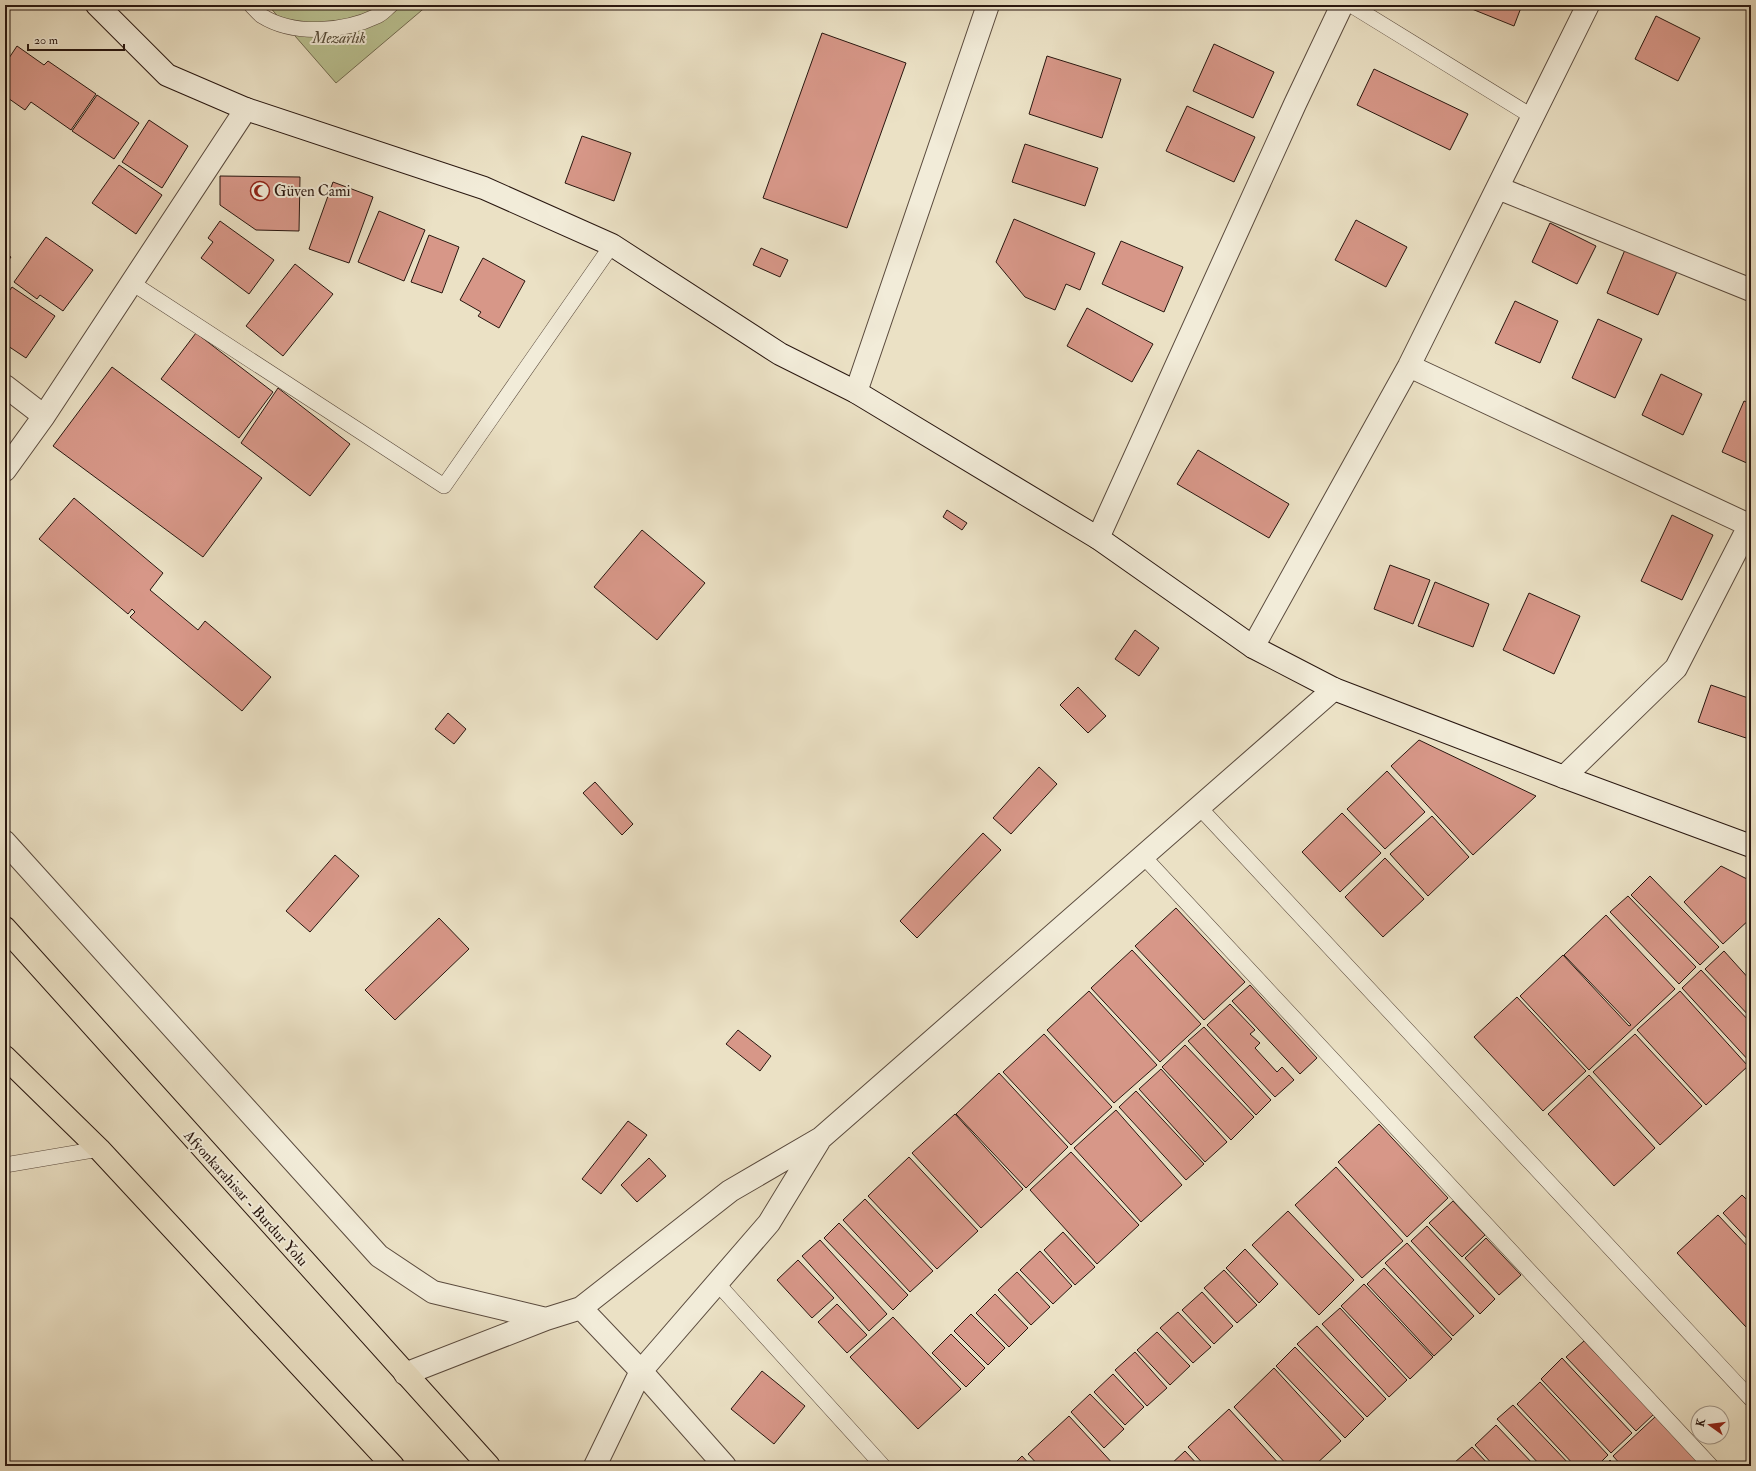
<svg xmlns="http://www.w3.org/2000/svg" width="1756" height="1471" font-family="'IM FELL Double Pica',serif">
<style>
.green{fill:#bac292;stroke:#726c51}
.building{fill:#d79788;stroke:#291710}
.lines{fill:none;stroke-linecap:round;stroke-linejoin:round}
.lane-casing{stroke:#5a4a3d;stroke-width:16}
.street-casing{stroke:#5a4a3d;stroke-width:24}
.secondary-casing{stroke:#291710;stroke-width:24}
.highway-casing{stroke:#291710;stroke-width:24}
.lane{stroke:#f2ecd9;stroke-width:15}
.street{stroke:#f2ecd9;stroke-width:22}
.secondary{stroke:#f2ecd9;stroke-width:22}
.highway{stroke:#ebe1c5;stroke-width:22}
.labels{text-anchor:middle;stroke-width:4;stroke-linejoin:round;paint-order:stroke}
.park-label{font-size:15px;font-style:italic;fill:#544a37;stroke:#f2ecd9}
.poi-label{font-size:15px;fill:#291710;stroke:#f2ecd9;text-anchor:start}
.street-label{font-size:15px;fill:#291710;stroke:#f2ecd9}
</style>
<rect width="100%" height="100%" fill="#ebe1c5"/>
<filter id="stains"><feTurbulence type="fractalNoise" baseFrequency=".005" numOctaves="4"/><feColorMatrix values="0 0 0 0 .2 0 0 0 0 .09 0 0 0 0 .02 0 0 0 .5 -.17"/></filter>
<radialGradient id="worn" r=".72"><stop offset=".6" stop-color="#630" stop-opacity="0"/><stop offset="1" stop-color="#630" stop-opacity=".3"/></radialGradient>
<path class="green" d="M268 5H428L336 83Z"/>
<path class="building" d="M1462 5H1522L1514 26Z
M1656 16 1700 38 1678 81 1635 59Z
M822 33 906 63 847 228 763 198Z
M1214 44 1274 72 1253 118 1193 91Z
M17 46 44 65 48 61 96 94 71 130 31 102 25 110 5 96V64Z
M1047 56 1121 79 1102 138 1029 114Z
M1374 69 1468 114 1450 150 1357 105Z
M97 95 139 123 114 159 72 131Z
M1187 106 1255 137 1234 182 1166 151Z
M149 120 188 146 162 188 122 162Z
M582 136 631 153 614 201 565 183Z
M1025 144 1098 168 1085 206 1012 182Z
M119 165 162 195 136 234 92 203Z
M220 176 300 177 299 231 256 230 220 205Z
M333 182 373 197 349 263 309 249Z
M379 211 425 230 404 281 358 262Z
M1014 219 1095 253 1080 290 1066 284 1055 310 1025 297 996 262Z
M1356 220 1407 247 1386 287 1335 260Z
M220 221 274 260 249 294 201 258 213 242 208 238Z
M1550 223 1596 246 1577 284 1532 262Z
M429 235 459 247 442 293 411 282Z
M46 237 93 270 63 311 40 295 37 299 14 282Z
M1121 241 1183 267 1164 312 1102 284Z
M1627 245 1679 267 1658 315 1607 293Z
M761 248 788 260 780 277 753 265Z
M5 253 11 257 5 265Z
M483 258 525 281 499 328 478 316 481 312 460 300Z
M295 264 333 294 283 356 246 326Z
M12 287 55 316 26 358 5 344V297Z
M1515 301 1558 321 1540 363 1495 343Z
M1087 308 1153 344 1132 382 1067 346Z
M1598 319 1642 339 1615 398 1572 378Z
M196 333 273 392 239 438 161 379Z
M112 367 262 478 203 557 53 446Z
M1661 374 1702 394 1683 435 1642 415Z
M278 388 350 444 310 496 241 443Z
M1744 401 1751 404V459L1749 464 1722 452Z
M1198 450 1289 504 1269 538 1177 484Z
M74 498 163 573 150 590 198 630 205 621 271 677 242 711 130 617 135 612 132 609 128 614 39 539Z
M947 510 967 523 962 530 943 517Z
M1672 515 1713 535 1682 600 1641 581Z
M642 530 705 583 657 640 594 587Z
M1390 565 1430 580 1413 624 1374 609Z
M1435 582 1489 604 1473 647 1418 626Z
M1529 593 1580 616 1554 674 1503 650Z
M1135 630 1159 648 1139 676 1115 659Z
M1711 685 1751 699V724L1746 738 1698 722Z
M1078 687 1106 716 1088 733 1060 705Z
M448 713 466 729 454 744 435 729Z
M1419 740 1536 796 1473 855 1391 766Z
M1039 767 1057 784 1011 834 993 818Z
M1387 771 1425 812 1385 849 1347 809Z
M595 782 633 824 622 835 583 793Z
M1342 813 1381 853 1340 892 1302 852Z
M1432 816 1469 857 1428 896 1390 854Z
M983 833 1001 850 917 938 900 921Z
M335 855 359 876 310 932 286 911Z
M1385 858 1424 899 1383 937 1345 897Z
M1721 866 1751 881V918L1723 944 1684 902Z
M1650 876 1719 947 1700 965 1631 895Z
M1628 896 1696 967 1679 984 1610 912Z
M1176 908 1245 982 1204 1020 1135 946Z
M1606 915 1675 989 1589 1070 1520 996 1563 955 1629 1026 1631 1025 1564 955Z
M439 918 469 949 395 1020 365 990Z
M1132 950 1201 1024 1160 1062 1091 988Z
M1724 951 1751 981V1018L1705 969Z
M1701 970 1751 1023 1750 1062 1682 988Z
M1250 985 1317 1058 1300 1074 1232 1001Z
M1089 991 1157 1065 1114 1103 1047 1030Z
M1680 991 1748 1066 1706 1105 1637 1030Z
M1517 997 1586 1071 1543 1111 1474 1037Z
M1230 1004 1255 1030 1250 1034 1260 1043 1255 1048 1277 1072 1282 1067 1294 1080 1275 1097 1207 1025Z
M1204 1027 1271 1100 1256 1115 1188 1041Z
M738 1030 771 1056 760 1071 726 1044Z
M1044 1034 1112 1107 1071 1145 1003 1072Z
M1635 1034 1702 1106 1660 1145 1593 1072Z
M1185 1045 1254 1117 1231 1140 1162 1067Z
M1161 1069 1227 1142 1205 1162 1139 1089Z
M999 1073 1068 1147 1026 1188 956 1114Z
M1589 1075 1655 1148 1614 1186 1548 1114Z
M1136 1091 1204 1164 1186 1180 1119 1107Z
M1116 1110 1182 1185 1141 1222 1074 1148Z
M955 1114 1023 1189 981 1228 912 1153Z
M628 1121 647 1135 601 1194 582 1179Z
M1379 1124 1448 1198 1407 1237 1338 1162Z
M1071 1152 1139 1225 1097 1264 1030 1190Z
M909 1157 978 1231 937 1269 868 1196Z
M649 1158 666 1176 637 1202 621 1185Z
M1336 1167 1403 1241 1362 1278 1295 1205Z
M1751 1187V1197L1746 1191Z
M1742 1195 1751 1204V1243L1723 1213Z
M865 1199 933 1271 910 1292 843 1220Z
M1453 1201 1485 1235 1462 1257 1429 1223Z
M1288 1211 1354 1280 1319 1315 1252 1245Z
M1718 1215 1751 1250V1323L1746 1327 1677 1253Z
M839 1223 908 1295 893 1310 824 1238Z
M1427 1226 1495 1299 1480 1314 1411 1241Z
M1063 1232 1095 1267 1075 1285 1044 1250Z
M1486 1238 1521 1275 1499 1295 1465 1258Z
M820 1240 887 1314 869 1331 802 1256Z
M1407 1243 1474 1316 1453 1336 1385 1263Z
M1245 1249 1278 1284 1259 1303 1226 1268Z
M1040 1251 1072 1286 1053 1304 1020 1270Z
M798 1260 834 1298 812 1318 777 1280Z
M1384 1268 1452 1339 1434 1356 1367 1284Z
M1224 1270 1257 1305 1237 1323 1204 1288Z
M1017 1272 1050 1307 1031 1325 998 1290Z
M1364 1284 1433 1357 1410 1379 1341 1306Z
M1202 1292 1233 1326 1214 1344 1182 1310Z
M995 1294 1028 1328 1009 1347 976 1313Z
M837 1304 867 1335 847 1353 818 1322Z
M1340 1308 1407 1380 1389 1397 1322 1324Z
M1178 1312 1211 1347 1193 1363 1160 1328Z
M971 1314 1005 1348 988 1365 954 1331Z
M893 1317 961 1389 918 1429 850 1357Z
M1317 1326 1386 1399 1367 1417 1297 1344Z
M1157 1332 1190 1366 1170 1385 1137 1350Z
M951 1334 985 1368 966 1387 932 1353Z
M1584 1341 1654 1414 1636 1431 1566 1357Z
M1295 1347 1364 1419 1345 1438 1276 1366Z
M1135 1352 1167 1388 1147 1406 1115 1370Z
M1562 1358 1632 1433 1611 1453 1541 1379Z
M1274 1368 1341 1441 1314 1466H1288L1234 1407Z
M762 1371 805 1406 774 1444 731 1409Z
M1113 1374 1144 1407 1125 1425 1094 1392Z
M1540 1382 1608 1455 1597 1466H1575L1517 1404Z
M1090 1394 1124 1429 1104 1448 1071 1412Z
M1513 1405 1571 1466H1541L1497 1419Z
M1229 1409 1281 1466H1205L1188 1447Z
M1069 1416 1115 1466H1039L1028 1454Z
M1656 1416 1703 1466H1622L1613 1456Z
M1496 1425 1535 1466H1494L1475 1445Z
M1472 1447 1490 1466H1457L1454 1463Z
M1185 1451 1199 1466H1169Z
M1022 1456 1031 1466H1012Z
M1610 1460 1616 1466H1604Z"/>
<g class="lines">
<g class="lane-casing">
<path id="lane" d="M251 5C254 8 258 13 262 16 294 36 344 32 377 16 382 14 386 9 391 5
M1351 5 1533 117
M132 283 444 486 612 245
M1199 807 1751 1399
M1143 856 1711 1466
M5 1165 99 1149
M717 1283 883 1466"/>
</g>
<g class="street-casing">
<path id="street" d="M1498 188 1751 290
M1409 366 1751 526
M5 386 44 416
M856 392 988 5
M5 470 44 416 246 109
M1098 538 1295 104 1342 5
M1253 647 1409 366 1588 5
M1564 777 1676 668 1749 526
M5 842 379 1256 433 1292 546 1319
M581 1308 641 1371 725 1466
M405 1374 546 1319 581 1308 730 1191 821 1138 1334 689
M595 1466 641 1371 769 1223 819 1141"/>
</g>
<g class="secondary-casing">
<path id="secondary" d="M97 5 167 75 246 109 484 188 612 245 780 354 856 392 1098 538 1253 647 1334 689 1564 777 1751 846"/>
</g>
<g class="highway-casing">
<path id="highway" d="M5 928 489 1466
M5 1057 99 1149 393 1466"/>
</g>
<use href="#lane" class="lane"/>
<use href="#street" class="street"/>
<use href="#secondary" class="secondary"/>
<use href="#highway" class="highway"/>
</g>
<defs>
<g id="mosque-ring" transform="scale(1)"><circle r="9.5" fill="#f2ecd9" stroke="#8f2418" stroke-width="1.5"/><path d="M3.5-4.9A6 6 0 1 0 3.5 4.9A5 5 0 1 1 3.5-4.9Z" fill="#8f2418"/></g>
</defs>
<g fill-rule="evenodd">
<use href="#mosque-ring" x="260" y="191"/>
</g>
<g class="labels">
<g class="park-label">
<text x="339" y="43">Mezarlık</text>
</g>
<g class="poi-label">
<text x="274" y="196">Güven Cami</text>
</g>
<g class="street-label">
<text transform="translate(246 1198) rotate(48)" y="5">Afyonkarahisar - Burdur Yolu</text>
</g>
</g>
<rect width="1756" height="1471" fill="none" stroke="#ebe1c5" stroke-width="20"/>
<rect x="6" y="6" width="1744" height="1459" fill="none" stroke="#291710" stroke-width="2"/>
<rect x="10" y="10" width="1736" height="1451" fill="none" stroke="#291710"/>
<g transform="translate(1710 1425) rotate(284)"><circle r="19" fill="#f2ecd9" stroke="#a29789"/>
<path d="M0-3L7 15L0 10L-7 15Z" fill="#8f2418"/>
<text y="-6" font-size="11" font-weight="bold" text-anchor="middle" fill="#291710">K</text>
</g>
<path d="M28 44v6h96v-6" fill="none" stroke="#291710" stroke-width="2"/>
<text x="34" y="44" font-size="12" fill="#291710" stroke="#f2ecd9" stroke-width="3" paint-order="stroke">20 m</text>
<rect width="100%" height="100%" filter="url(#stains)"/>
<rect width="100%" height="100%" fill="url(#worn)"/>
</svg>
